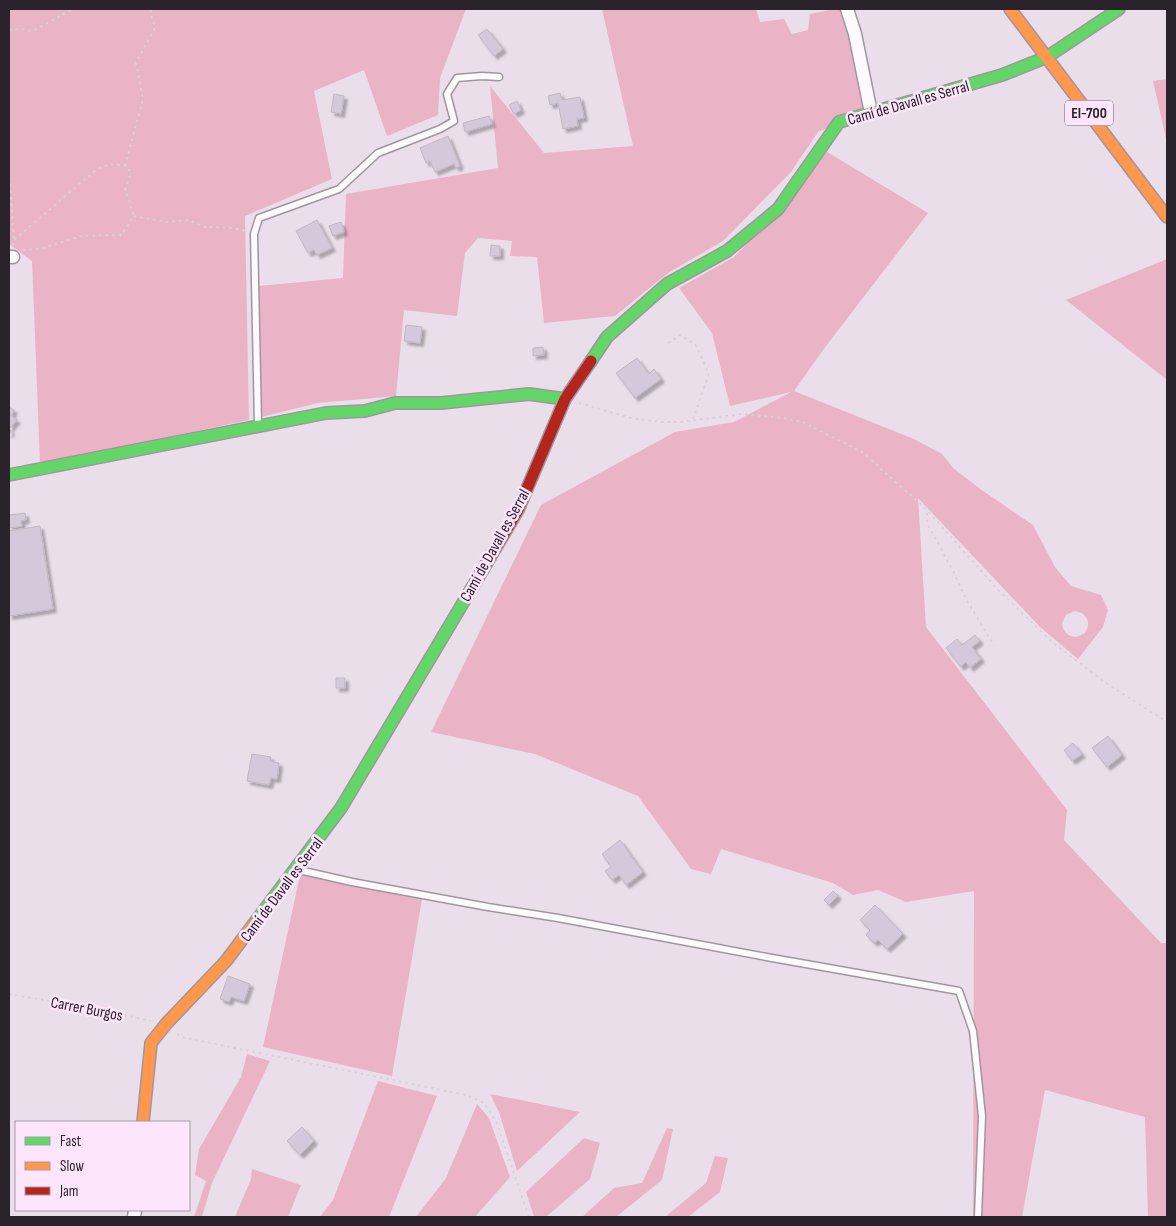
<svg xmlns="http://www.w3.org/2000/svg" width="1176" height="1226" font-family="'Sofia Sans Condensed',sans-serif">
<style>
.green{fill:#ebb4c6;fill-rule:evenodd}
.building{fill:#d4c8da;stroke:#bfb8c1;filter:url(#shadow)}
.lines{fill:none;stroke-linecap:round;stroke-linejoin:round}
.lane-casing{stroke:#a0969f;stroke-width:9}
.street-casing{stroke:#a0969f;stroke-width:15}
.fast-casing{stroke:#a0969f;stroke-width:14}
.slow-casing{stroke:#a0969f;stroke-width:14}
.jam-casing{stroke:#a0969f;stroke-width:14}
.path{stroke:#d6d2d6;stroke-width:2;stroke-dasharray:2.5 4;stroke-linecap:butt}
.lane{stroke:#fcfafc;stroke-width:6}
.street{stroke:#fcfafc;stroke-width:12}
.fast{stroke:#63d668;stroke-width:11}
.slow{stroke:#ff974d;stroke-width:11}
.jam{stroke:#b3261e;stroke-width:11}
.labels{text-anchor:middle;stroke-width:5;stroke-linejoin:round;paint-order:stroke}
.shield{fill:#fde6fc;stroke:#6a5e6a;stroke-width:1}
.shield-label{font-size:15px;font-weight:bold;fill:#2b232b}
.street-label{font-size:16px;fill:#2b232b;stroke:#fde6fc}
</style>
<defs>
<filter id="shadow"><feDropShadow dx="3.5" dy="3.5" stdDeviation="1" flood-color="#0004"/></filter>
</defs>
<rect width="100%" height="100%" fill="#eadeea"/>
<path class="green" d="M9 9H466L440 78 438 115 387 136 364 70 314 91 332 179 245 216 249 420 40 464 32 261 9 244Z
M602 9H756L760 22 784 19 792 34 808 30 810 14 835 9H843L868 110 818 132 791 172 723 241 668 273 615 316 544 323 537 257 510 256 512 241 478 238 465 253 457 316 404 310 396 396 318 403 261 417 259 286 343 278 346 194 498 168 490 86 544 153 633 146Z
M1167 79V143L1153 81Z
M824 150 928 213 823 350 794 391 914 439 942 454 953 468 983 491 1033 525 1055 567 1071 586 1101 595 1108 610 1103 627 1078 659 1040 627 918 498 926 627 1067 810 1064 840 1161 943H1167V1217H1148L1145 1117 1045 1090 1022 1217H973L974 891 906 902 878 890 853 895 833 883 721 849 711 874 691 869 638 796 535 754 431 732 541 505 675 432 734 422 791 392 730 406 712 333 679 288 734 257 780 210ZM1074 611C1087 612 1092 623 1085 633L1077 637C1068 637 1063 632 1062 623L1066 615Z
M1167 259V380L1066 300Z
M300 875 422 899 392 1076 263 1047Z
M247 1054 270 1061 212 1183 202 1217H194L206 1181 195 1175 199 1149 241 1077Z
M378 1081 437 1096 389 1217H320L333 1200Z
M490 1094 580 1112 517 1171 499 1112Z
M477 1104 489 1118 510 1177 475 1217H416L446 1178Z
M667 1128 673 1129 662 1180 616 1217H582L614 1188 642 1183Z
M584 1138 600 1143 590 1179 546 1217H534L526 1192Z
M715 1156 728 1158 720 1192 688 1217H665L706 1183Z
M252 1169 301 1185 288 1217H235L251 1179Z"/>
<path class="building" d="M487 29 503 49 494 56 478 35Z
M560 93 562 100 580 97 584 118 577 119 578 126 563 129 558 103 550 105 548 96Z
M334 94 344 96 341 114 331 112Z
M517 101 521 110 514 114 509 105Z
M489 116 492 124 465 132 463 123Z
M448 136 460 166 456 168 454 164 435 172 430 161 426 163 420 148Z
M317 220 332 248 317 255 314 250 308 253 296 231Z
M341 222 344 232 333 236 329 226Z
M491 245 500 246V256H490Z
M406 325 422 327 420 343 404 341Z
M543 347 544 355 533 356V348Z
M637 358 649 374 654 369 661 379 635 398 616 373Z
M9 407 14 410 11 416 17 420 9 429 11 431 9 435Z
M25 513 26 520 21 521 22 526 9 528V515Z
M40 526 53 609 9 616V531Z
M975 635 980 641 972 647 981 659 970 668 966 662 961 667 946 648 957 639 962 645Z
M336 678H345V688H336Z
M1108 736 1122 755 1107 767 1092 748Z
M1073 743 1082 754 1072 761 1064 750Z
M252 754 271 757 270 761 279 763 277 779 271 778 269 785 247 781Z
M620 840 643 872 626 885 619 875 612 880 605 871 611 867 602 854Z
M833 891 838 896 829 905 824 900Z
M875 905 903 934 887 949 878 940 874 943 866 935 870 930 860 920Z
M228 976 250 984 244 1001 231 997 229 1002 220 999Z
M302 1127 314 1141 300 1155 287 1141Z"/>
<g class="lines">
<g class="lane-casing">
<path id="lane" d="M258 424 254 234 259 218 339 189 378 153 440 129 454 121 447 94 457 78 482 76 499 77
M299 870 352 882 488 907 558 918 772 958 959 991 973 1031 982 1116 978 1217"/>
</g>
<g class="street-casing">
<path id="street" d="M847 9 855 34 871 113
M9 257H13
M134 1217 135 1210"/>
</g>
<g class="fast-casing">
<path id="fast" d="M591 361 607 337 667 284 727 251 778 209 839 122 1002 75 1047 57 1119 9
M9 475 326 413 365 411 395 403H441L529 394 565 399
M253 925 341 808 482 571"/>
</g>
<g class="slow-casing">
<path id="slow" d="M1010 9 1167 217
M143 1122 151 1043 166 1024 226 961 253 925"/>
</g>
<g class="jam-casing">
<path id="jam" d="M482 571 518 510 565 399 591 361"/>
</g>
<path class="path" d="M9 30 22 29 33 31 73 9
M125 166 143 99 136 63 155 28 150 9
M9 171 14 240
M134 216 166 222 188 220 205 227 234 228 246 231
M13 246 14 240 97 169C109 164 118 162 129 168L130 176 125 190 134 216
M23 250 40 249 81 236 121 235 134 216
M668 343 680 335 696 345 709 374 693 419
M579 403 631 418 660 422H681L743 414 783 418 803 422 862 452 926 509 1000 592 1052 642 1106 683 1167 722
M927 513V523L953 571 965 597 994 646
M9 994 107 1011 151 1021
M177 1034 181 1037 466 1095 484 1103 496 1121 529 1217"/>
<use href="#lane" class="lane"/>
<use href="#street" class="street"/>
<use href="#fast" class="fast"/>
<use href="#slow" class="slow"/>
<use href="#jam" class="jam"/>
</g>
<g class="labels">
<rect class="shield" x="1065" y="100.5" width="48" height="25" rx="4"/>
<g class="shield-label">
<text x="1089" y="118">EI-700</text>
</g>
<g class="street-label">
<text transform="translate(908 102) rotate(-16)" y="6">Camí de Davall es Serral</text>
<text transform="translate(494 545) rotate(-61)" y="6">Camí de Davall es Serral</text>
<text transform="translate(281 889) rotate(-53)" y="6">Camí de Davall es Serral</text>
<text transform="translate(87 1008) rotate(11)" y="6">Carrer Burgos</text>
</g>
</g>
<rect width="1176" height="1226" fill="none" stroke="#2b232b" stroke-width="20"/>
<rect x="15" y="1121" width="175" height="90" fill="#fde6fc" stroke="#a998a8"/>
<rect x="25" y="1137" width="25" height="8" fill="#63d668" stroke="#a998a8"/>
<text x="60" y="1146" font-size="15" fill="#2b232b">Fast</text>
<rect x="25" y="1162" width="25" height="8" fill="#ff974d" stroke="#a998a8"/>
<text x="60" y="1171" font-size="15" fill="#2b232b">Slow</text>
<rect x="25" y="1187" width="25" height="8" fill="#b3261e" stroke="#a998a8"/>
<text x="60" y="1196" font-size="15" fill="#2b232b">Jam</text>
</svg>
